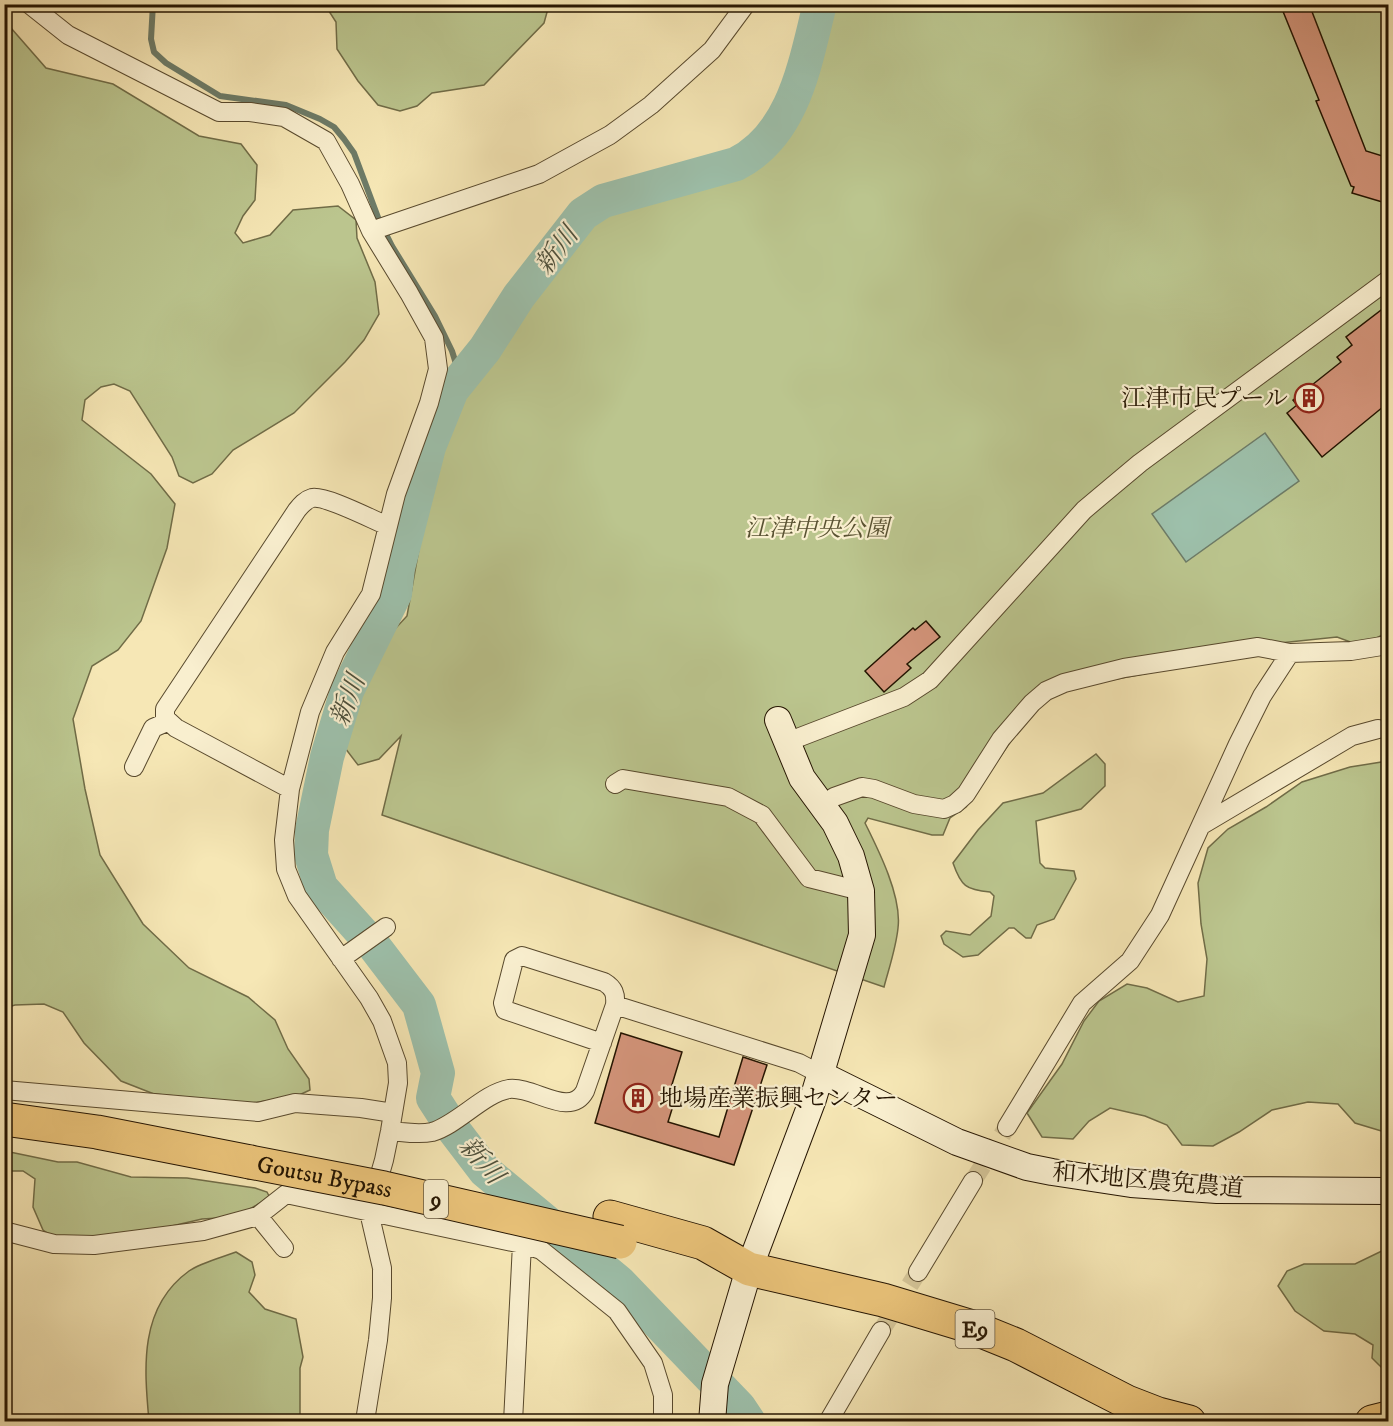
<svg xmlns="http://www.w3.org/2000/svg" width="1393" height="1426" font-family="'IM FELL DW Pica','Noto Serif JP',serif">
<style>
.green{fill:#bbc58e;stroke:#706c47;stroke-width:1.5}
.water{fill:#9dc0ab;stroke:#6d7b67;stroke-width:1.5}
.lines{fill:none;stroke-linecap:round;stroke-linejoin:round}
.stream{stroke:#6d7b67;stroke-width:6}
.river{stroke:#9dc0ab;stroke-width:34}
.building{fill:#d3947a;stroke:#241400;stroke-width:1.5}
.street-tunnel{stroke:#d6c79a;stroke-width:18;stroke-dasharray:18 9;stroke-linecap:butt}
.street-casing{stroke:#58492d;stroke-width:20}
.secondary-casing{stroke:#241400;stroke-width:28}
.highway-casing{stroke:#241400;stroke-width:35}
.street{stroke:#f9efcf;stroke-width:18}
.secondary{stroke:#f9efcf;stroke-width:26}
.highway{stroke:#ebc47a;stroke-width:33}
.highway-bridge-casing{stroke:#241400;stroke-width:35;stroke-linecap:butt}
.highway-bridge{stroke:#ebc47a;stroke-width:33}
.labels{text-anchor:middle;stroke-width:4.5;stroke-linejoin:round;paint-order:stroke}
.shield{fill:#f9efcf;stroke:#64563e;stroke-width:1.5}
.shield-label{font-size:22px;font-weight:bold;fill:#241400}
.poi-label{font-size:24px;fill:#241400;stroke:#f9efcf;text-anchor:end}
.park-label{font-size:24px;font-style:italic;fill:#595232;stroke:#f9efcf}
.street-label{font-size:24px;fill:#241400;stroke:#f9efcf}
.water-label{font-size:26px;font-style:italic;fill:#4e503c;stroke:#f9efcf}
</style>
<rect width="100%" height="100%" fill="#f6e7b5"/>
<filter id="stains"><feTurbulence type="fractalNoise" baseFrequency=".00333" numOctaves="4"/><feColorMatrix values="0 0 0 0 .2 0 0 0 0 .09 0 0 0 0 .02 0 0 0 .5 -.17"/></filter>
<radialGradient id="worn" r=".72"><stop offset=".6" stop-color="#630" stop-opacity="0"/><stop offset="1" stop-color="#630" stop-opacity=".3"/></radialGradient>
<path class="green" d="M325 5H549L544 23 484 85 432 93 417 106 400 111 378 105 358 81 337 49 336 22Z
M825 5H1388V634H1384L1371 641 1353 643 1337 637 1270 644 1239 656 1069 688 1045 702 1024 722 966 807 950 818 943 835H932L868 818 865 823C879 851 902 897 898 928 896 948 889 968 884 987L382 815 401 736 379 759 358 765 342 744 346 713 362 679 382 643 407 616 434 465 452 408 581 229 607 207 698 184 747 168 779 145 798 116 809 89Z
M4 20 46 68 113 84 199 136 241 144 257 165 255 200 243 216 235 233 243 243 270 235 293 210 338 206 356 220 357 238 375 282 379 314 364 340 345 362 294 413 233 450 212 474 193 483 179 476 172 457 130 391 114 384 101 387 85 400 82 420 151 474 175 504 167 548 141 621 118 650 92 666 73 719 85 789 100 855 143 924 189 968 248 997 275 1020 288 1049 309 1079 310 1090 297 1096 252 1103 154 1094 121 1081 84 1043 63 1012 44 1004 15 1005 5 1008Z
M1096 754 1105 764V786L1081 809 1036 821 1040 863 1045 868 1074 871 1076 879 1054 919 1037 925 1031 938H1026L1014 928H1009L978 955 963 957 944 944 941 936 946 931 970 935 991 916 994 896 990 892C966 890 961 886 953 863L978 830 1003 803 1043 793Z
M1388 761V1133L1355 1123 1338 1104 1308 1102 1272 1110 1239 1132 1213 1146 1182 1145 1167 1125 1145 1116 1110 1108 1089 1121 1073 1139 1042 1137 1027 1113 1062 1064 1084 1021 1099 1001 1127 984 1147 988 1178 1002 1204 996 1207 959 1201 924 1198 883 1208 848 1228 829 1266 807 1302 782 1350 767Z
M5 1151 58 1162H77L131 1177 187 1178 255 1188 267 1192 269 1196 260 1203 236 1217 202 1219 146 1232 59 1241 43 1230 33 1207 35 1179 23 1171H5Z
M1388 1248V1369L1384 1370 1372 1358 1373 1345 1355 1334 1324 1331 1295 1311 1278 1286 1287 1271 1304 1264H1355Z
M236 1252 252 1262 255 1275 249 1292 265 1309 296 1319 303 1357 300 1368V1421H149C144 1367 139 1307 189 1271 200 1263 223 1257 236 1252Z"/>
<path class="water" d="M1265 433 1299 481 1186 562 1152 514Z"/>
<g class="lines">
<path class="stream" d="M153 4 151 39 154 52 166 63 220 96 286 105 320 119 334 127 344 139 354 153 379 220 392 246 435 316 452 351 458 370 452 390"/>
<path class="river" d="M749 1422 739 1407 619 1282 485 1171 453 1129 433 1098 438 1073 419 1005 374 946 321 887 311 855 312 830 327 757 347 691 395 594 398 568 429 447 452 390 485 349 519 296 583 214 603 201 736 164C795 134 805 62 820 4"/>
</g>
<path class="building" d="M1280 4H1309L1366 151 1389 158V204L1352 193 1354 187 1351 186 1316 101 1319 100Z
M1389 304V402L1322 457 1287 413 1297 405 1293 400 1341 362 1337 357 1352 345 1346 337Z
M926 621 940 637 907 664 911 668 884 692 865 671 913 628 915 630Z
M621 1033 682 1052 670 1091 677 1093 668 1122 719 1137 743 1057 767 1065 734 1165 595 1123Z"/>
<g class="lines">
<path class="street-tunnel" d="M973 1181 1007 1127
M881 1331 918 1272"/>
<g class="street-casing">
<path id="street" d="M29 4 68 35 219 112H250L284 117 326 141 350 184 371 231 409 293 434 338 438 369 429 403 396 494 371 594 335 652 310 712 290 789 284 840 286 869 297 896 369 998 382 1021 397 1063 398 1083 390 1131 384 1160 369 1212 382 1268V1298L378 1340 365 1421 369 1422
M371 231 539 174 610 135 651 105 712 50 746 4
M787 742 904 697 930 680 1084 510 1140 463 1388 280
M134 767 153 728 167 722
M615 784 623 779 728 797 762 815 809 878 861 891
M290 789 176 728 165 718V709L297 510C301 505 305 500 312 498 325 495 373 520 388 526
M823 806 834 797 862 787 874 789 914 804 944 809 955 804 966 794 1001 739 1032 703 1046 691 1064 683 1124 668 1258 647 1290 653 1351 651 1388 645
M1202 825 1352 736 1378 729
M341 959 386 927
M615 1005 799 1063 820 1074
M4 1090 258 1112 295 1103 361 1108 393 1113
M1007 1127 1082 1003 1130 961 1160 915 1238 744 1262 696 1290 653
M390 1131C404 1132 418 1135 432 1132 457 1125 484 1093 509 1089 534 1086 570 1119 585 1091L615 1005C616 994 614 988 604 982L522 956 514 960 503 1003 505 1010 602 1043
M258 1216 284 1248
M4 1231 54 1244 94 1245 203 1231 258 1216 286 1194 522 1244 541 1250 617 1311 653 1363 663 1395V1422
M918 1272 973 1181
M513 1422 522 1244
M828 1422 881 1331"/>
</g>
<g class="secondary-casing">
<path id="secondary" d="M820 1074 957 1142 1027 1167 1052 1172 1131 1184 1217 1190 1388 1191
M712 1422 715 1384 749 1269 813 1099 862 935 861 891 851 856 835 823 802 778 778 720"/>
</g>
<g class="highway-casing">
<path id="highway" d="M4 1119 97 1132 250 1162
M610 1217 703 1243 749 1269 883 1300 969 1326 1016 1345 1127 1402 1158 1414 1189 1422
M1372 1422 1388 1418"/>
</g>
<use href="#street" class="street"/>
<use href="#secondary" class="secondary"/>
<use href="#highway" class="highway"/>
<g class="highway-bridge-casing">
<g id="highway-bridge">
<path id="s1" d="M250 1162 384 1188 620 1242"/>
</g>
</g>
<use href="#highway-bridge" class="highway-bridge"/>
</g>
<defs>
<g id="building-ring" transform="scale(1.5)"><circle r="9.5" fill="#f9efcf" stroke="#8f2418" stroke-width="1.5"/><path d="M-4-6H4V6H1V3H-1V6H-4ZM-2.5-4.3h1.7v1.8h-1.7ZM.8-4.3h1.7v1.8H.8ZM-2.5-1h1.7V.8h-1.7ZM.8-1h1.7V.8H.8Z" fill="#8f2418"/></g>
</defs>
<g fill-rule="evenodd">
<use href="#building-ring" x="1309" y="398"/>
<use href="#building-ring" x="638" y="1098"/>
</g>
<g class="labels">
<g class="shield">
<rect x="424" y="1180" width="24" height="38" rx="4.5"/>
<rect x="955.5" y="1310" width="39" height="38" rx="4.5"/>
</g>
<g class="shield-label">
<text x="436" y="1207">9</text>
<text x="975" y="1337">E9</text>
</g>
<g class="poi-label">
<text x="1288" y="406">江津市民プール</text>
<text x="659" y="1106" text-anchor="start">地場産業振興センター</text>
</g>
<g class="park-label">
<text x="817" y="536">江津中央公園</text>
</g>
<g class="street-label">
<text dy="8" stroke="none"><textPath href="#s1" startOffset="76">Goutsu Bypass</textPath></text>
<text transform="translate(1148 1180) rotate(5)" y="8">和木地区農免農道</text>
</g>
<g class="water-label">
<text transform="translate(556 250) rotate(-53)" y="9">新川</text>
<text transform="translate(347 700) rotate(-69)" y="9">新川</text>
<text transform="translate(482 1160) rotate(49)" y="9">新川</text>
</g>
</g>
<rect width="1393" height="1426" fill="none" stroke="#f6e7b5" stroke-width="24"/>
<rect x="6" y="6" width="1381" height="1414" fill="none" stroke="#241400" stroke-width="3"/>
<rect x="12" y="12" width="1369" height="1402" fill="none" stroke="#241400" stroke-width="1.5"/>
<rect width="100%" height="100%" filter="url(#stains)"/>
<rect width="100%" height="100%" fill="url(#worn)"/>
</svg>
